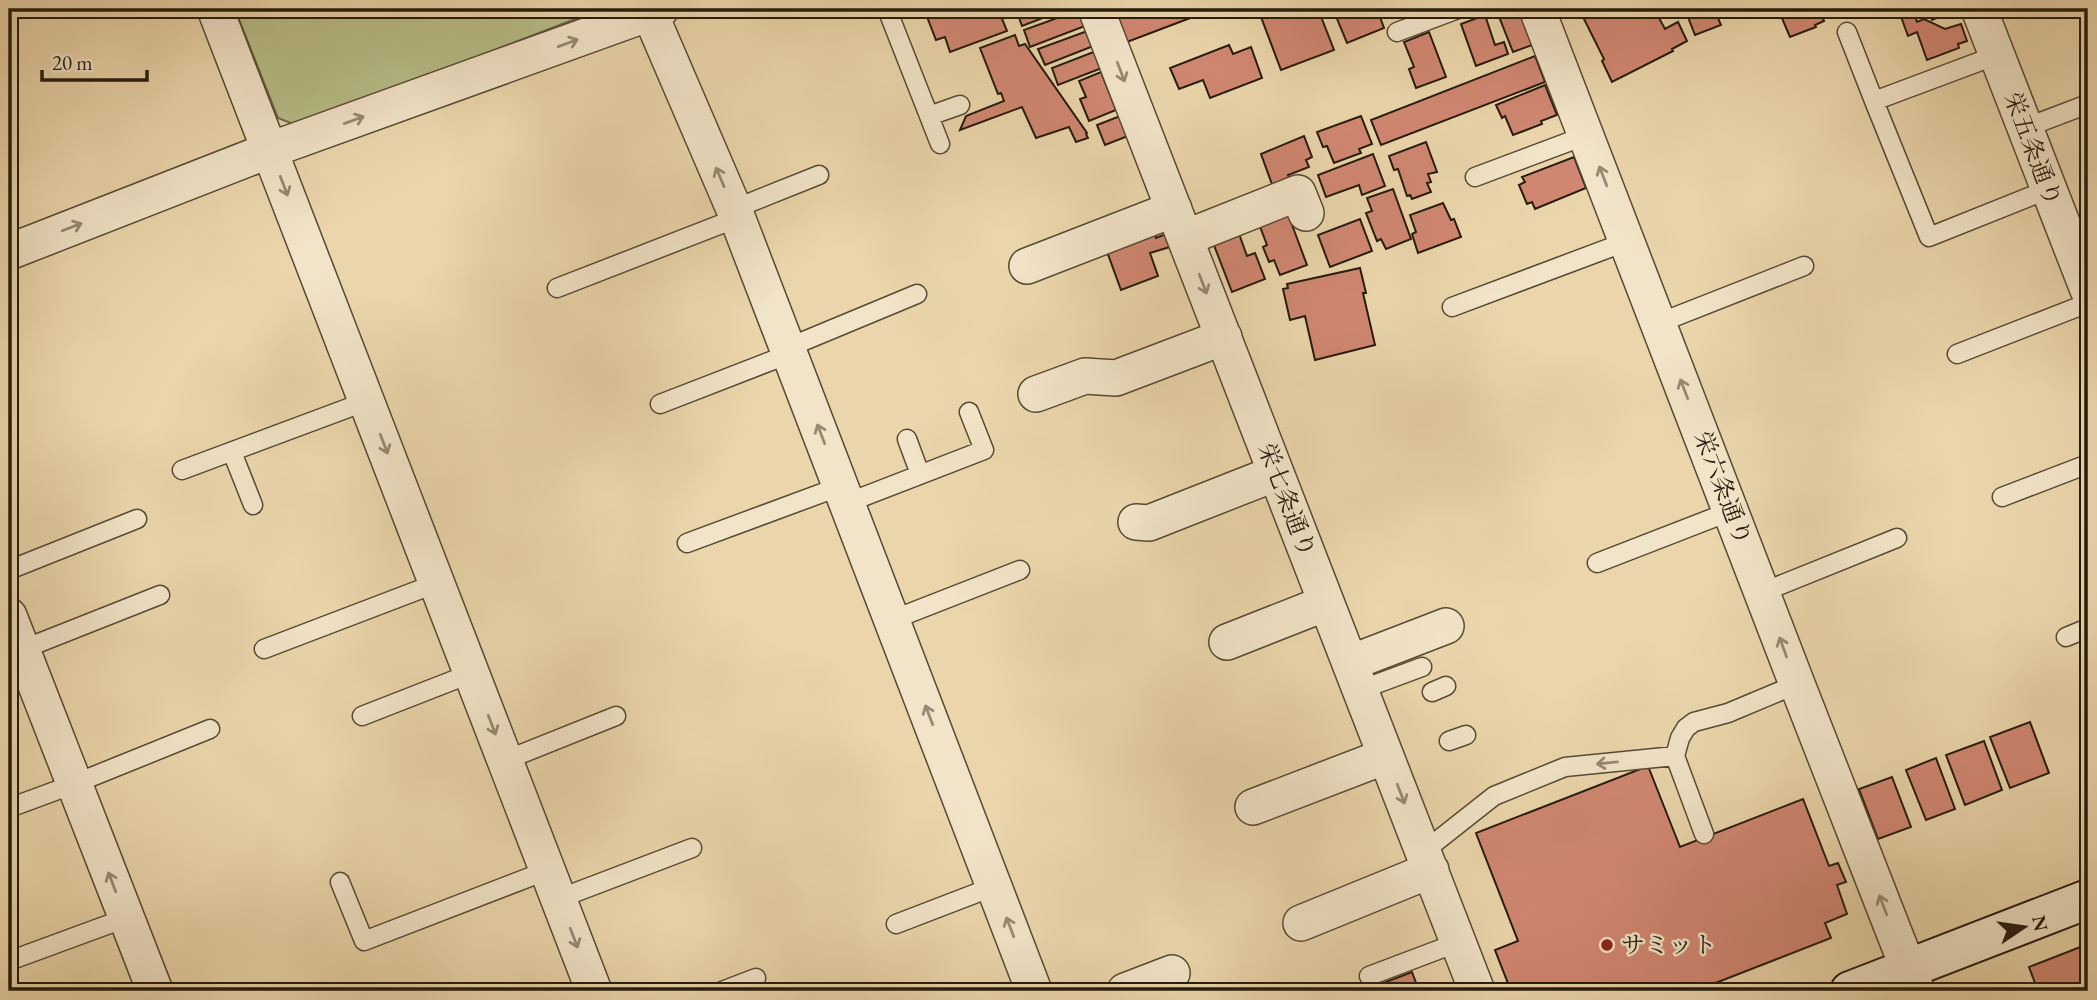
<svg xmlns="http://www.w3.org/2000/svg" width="2097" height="1000" font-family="'EB Garamond','Noto Serif JP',serif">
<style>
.green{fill:#b8bd88;stroke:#6e6c4a;stroke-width:2}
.building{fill:#d18772;stroke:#251b0d;stroke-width:2}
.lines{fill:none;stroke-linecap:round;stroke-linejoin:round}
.lane-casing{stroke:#564a34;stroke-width:21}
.street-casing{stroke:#564a34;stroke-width:38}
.secondary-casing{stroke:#251b0d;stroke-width:42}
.lane{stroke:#f2e4c8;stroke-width:18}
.street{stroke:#f2e4c8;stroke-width:35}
.secondary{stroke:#f2e4c8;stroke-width:38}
.oneway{stroke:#968a74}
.poi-dot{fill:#8f2418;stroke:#f2e4c8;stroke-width:2.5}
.labels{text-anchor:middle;stroke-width:5;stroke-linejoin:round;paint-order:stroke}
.street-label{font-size:24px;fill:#251b0d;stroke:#f2e4c8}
.poi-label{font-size:24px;fill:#251b0d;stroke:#f2e4c8;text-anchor:start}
</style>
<rect width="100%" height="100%" fill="#ebd6ab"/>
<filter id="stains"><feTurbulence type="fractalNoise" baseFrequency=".00286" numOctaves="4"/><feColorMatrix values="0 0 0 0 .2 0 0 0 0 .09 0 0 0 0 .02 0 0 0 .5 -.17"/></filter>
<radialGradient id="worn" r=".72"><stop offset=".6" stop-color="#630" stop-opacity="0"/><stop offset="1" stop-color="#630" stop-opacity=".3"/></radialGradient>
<path class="green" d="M235 9H601L298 126 278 118Z"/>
<path class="building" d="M924 9H998L1007 31 950 52 945 37 936 40Z
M1016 9H1054L1056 13 1022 26Z
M1114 9H1214L1127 42Z
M1258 9H1318L1334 50 1281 70Z
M1333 9H1377L1384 28 1347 43Z
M1386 9H1408L1389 16Z
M1496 9H1522L1535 44 1513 52Z
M1605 9H1654L1665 29 1678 22 1687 41 1672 49 1673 51 1612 82 1602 61 1604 59 1584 19Z
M1695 9H1714L1721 25 1695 35 1686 12Z
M1778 9H1834L1835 11 1822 16 1824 21 1815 25 1816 27 1790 37Z
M1904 9 1913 11 1917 22 1924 19 1945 29 1961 24 1967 41 1958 44 1959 48 1927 60 1917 32 1908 36 1899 11Z
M1929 9H1961L1932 20Z
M1079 10 1085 26 1030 47 1024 30Z
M1485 15 1495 45 1504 42 1508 54 1476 66 1461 24Z
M1090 30 1096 45 1045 65 1038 49Z
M1429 32 1446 77 1416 88 1409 69 1414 67 1404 42Z
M1015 35 1019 46 1025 44 1087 133 1086 134 1088 138 1076 142 1069 127 1036 138 1022 107 960 130 966 116 1004 101 1001 93 998 94 980 48Z
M1229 45 1233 54 1251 47 1262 78 1210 98 1203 80 1179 89 1170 68Z
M1096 51 1102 68 1058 85 1052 68Z
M1535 56 1545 82 1381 145 1371 120Z
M1101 72 1116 110 1089 121 1080 99 1086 97 1079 81Z
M1545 85 1557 115 1541 121 1542 124 1513 135 1505 116 1502 118 1496 105Z
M1120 116 1128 136 1105 145 1097 125Z
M1361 116 1372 144 1359 149 1361 153 1334 163 1327 146 1323 147 1317 132Z
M1304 136 1312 157 1306 160 1309 167 1288 175 1290 180 1273 187 1261 154Z
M1426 142 1437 172 1428 174 1431 182 1427 183 1431 192 1412 199 1410 195 1407 196 1398 169 1394 170 1389 156Z
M1373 154 1385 186 1362 195 1359 185 1326 197 1318 175Z
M1574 157 1586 188 1535 209 1532 202 1527 204 1519 185 1525 182 1522 177Z
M1393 189 1411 239 1386 249 1381 239 1377 241 1366 213 1372 211 1367 198Z
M1443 203 1451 220 1454 219 1461 237 1418 253 1412 234 1416 232 1410 215Z
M1288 214 1307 265 1280 275 1274 260 1269 262 1263 247 1267 245 1259 224Z
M1360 219 1372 251 1330 267 1318 235Z
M1154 231 1156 238 1169 233 1173 246 1150 253 1158 276 1121 290 1106 249Z
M1238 231 1247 256 1255 253 1265 279 1232 292 1212 240Z
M1360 268 1366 293H1363L1375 345 1315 360 1305 316 1290 320 1283 289 1288 288 1287 284Z
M2030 722 2049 773 2010 788 1990 737Z
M1984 741 2002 790 1965 805 1946 755Z
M1936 758 1955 809 1926 820 1906 770Z
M1648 766 1680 847 1803 799 1829 866 1838 863 1846 882 1837 885 1847 914 1825 923 1831 938 1695 991H1511L1495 950 1518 941 1476 833Z
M1892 777 1911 827 1878 839 1859 789Z
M2088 944V991H2038L2029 967Z
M1412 972 1419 991H1380L1378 985Z"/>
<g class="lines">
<g class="lane-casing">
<path id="lane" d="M887 9 940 144
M1397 32 1458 9
M1847 32 1874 101
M1997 55 1874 101 1929 237 2049 189
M929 116 960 105
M2025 128 2088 104
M1475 177 1587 135
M734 209 819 175
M557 288 737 218
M1452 307 1628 241
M1659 323 1804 266
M787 348 917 294
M1957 354 2088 303
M660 404 789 354
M907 439 920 474
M232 452 253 505
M182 470 367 401
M2002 497 2088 464
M847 503 984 450 969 412
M687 543 841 486
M1597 563 1731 511
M9 570 137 519
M1763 592 1897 538
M892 620 1020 570
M2066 637 2088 628
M264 649 437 583
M16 652 160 595
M1360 690 1422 667
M1432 692 1446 686
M362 716 472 673
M1449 741 1466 735
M506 760 616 716
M9 808 74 784 210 729
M1704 834 1675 756 1680 738 1686 728 1694 722 1728 713 1797 684
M1423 852 1494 796 1565 767 1675 756
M340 882 364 941 548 870
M558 899 692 848
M896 924 995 886
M9 961 126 918
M1369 976 1459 942
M722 991 756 978"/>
</g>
<g class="street-casing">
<path id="street" d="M215 9 594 991
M648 9 734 209 1034 991
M1096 9 1477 991
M1537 9 1797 684 1917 991
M1979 9 2088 290
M1185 238 1298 193 1306 213
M9 252 270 150 661 9
M1027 266 1174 209
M1036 394 1085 376 1116 378 1224 337
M1136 522 1149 523 1276 473
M9 616 155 991
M1227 642 1326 603
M1350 663 1446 626
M1253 807 1386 756
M1301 923 1431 870
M1125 991 1172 973"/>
</g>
<g class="secondary-casing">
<path id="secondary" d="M1850 991 2088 899"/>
</g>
<use href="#lane" class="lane"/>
<use href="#street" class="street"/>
<use href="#secondary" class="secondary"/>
</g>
<defs><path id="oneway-shaft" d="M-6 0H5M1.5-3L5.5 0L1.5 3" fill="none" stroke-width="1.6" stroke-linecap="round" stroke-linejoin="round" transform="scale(1.75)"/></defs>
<g class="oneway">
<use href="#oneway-shaft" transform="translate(568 43) rotate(-20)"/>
<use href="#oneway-shaft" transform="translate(1121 72) rotate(69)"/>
<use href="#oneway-shaft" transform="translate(354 120) rotate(-20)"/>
<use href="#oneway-shaft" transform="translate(1603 176) rotate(-111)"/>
<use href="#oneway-shaft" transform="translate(720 177) rotate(-113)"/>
<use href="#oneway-shaft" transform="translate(284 186) rotate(69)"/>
<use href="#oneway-shaft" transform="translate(72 227) rotate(-21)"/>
<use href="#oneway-shaft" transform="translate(1203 284) rotate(69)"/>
<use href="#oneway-shaft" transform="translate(1684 389) rotate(-111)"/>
<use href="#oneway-shaft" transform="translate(821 434) rotate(-111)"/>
<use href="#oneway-shaft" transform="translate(384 444) rotate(69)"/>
<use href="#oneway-shaft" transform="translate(1783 647) rotate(-110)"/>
<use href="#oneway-shaft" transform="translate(929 715) rotate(-111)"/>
<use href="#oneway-shaft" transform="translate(492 725) rotate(69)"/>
<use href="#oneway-shaft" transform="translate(1607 763) rotate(174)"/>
<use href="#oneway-shaft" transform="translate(1401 794) rotate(69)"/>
<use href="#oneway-shaft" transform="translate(112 882) rotate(-111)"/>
<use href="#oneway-shaft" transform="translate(1883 905) rotate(-111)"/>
<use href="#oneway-shaft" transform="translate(1010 927) rotate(-111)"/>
<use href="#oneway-shaft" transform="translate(574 938) rotate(69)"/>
</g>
<circle class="poi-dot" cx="1607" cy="945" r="7"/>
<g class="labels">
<g class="street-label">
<text transform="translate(2033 149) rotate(69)" y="8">栄五条通り</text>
<text transform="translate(1723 488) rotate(69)" y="8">栄六条通り</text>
<text transform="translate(1287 500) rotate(69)" y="8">栄七条通り</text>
</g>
<g class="poi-label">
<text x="1621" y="953">サミット</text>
</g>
</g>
<rect width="2097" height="1000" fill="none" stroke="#ebd6ab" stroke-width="35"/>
<rect x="10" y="10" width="2076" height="979" fill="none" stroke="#251b0d" stroke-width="3.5"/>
<rect x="18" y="18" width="2062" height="965" fill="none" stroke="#251b0d" stroke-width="2"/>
<g transform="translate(2024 927) rotate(77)" stroke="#f2e4c8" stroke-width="5" paint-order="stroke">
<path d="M0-5L12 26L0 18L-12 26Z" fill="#251b0d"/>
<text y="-10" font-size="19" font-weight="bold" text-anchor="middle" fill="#251b0d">N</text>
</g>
<path d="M42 70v10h105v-10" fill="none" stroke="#251b0d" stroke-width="3.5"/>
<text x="52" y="70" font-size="21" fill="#251b0d" stroke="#f2e4c8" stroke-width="5" paint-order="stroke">20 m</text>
<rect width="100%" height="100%" filter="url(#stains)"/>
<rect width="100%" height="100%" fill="url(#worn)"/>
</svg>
